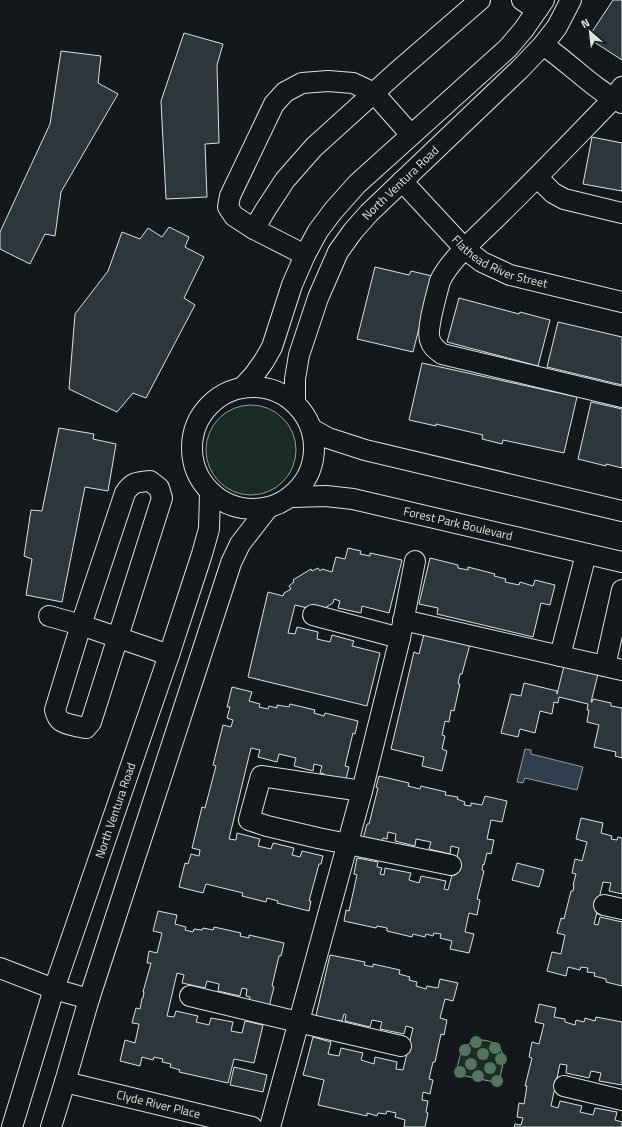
<svg xmlns="http://www.w3.org/2000/svg" width="622" height="1127" font-family="'Titillium Web',sans-serif">
<style>
.green{fill:#1a2d24;stroke:#939e99}
.water{fill:#2f3f4d;stroke:#939e99}
.building{fill:#2c363c;stroke:#d8e6dc}
.lines{fill:none;stroke-linecap:round;stroke-linejoin:round}
.minor-casing{stroke:#d8e6dc;stroke-width:22}
.minor{stroke:#14181c;stroke-width:20}
.tree{fill:#55745f}
.labels{text-anchor:middle;stroke-width:3;stroke-linejoin:round;paint-order:stroke}
.street-label{font-size:12px;fill:#d8e6dc;stroke:#14181c}
</style>
<rect width="100%" height="100%" fill="#14181c"/>
<path class="green" d="M206 450a45 45 0 1 1 90 0a45 45 0 1 1-90 0Z
M477 1040C488 1039 501 1044 503 1056 504 1064 500 1075 499 1083L456 1074C459 1058 460 1046 477 1040Z"/>
<path class="water" d="M525 749 531 750V754L583 767 577 790 525 778 523 783 517 782Z"/>
<path class="building" d="M613 0H622V60L588 38Z
M184 33 223 44 217 65 219 143 205 144 207 197 166 199 161 101Z
M61 51 101 56 98 83 118 94 61 192 55 236 45 234 30 264 0 249V232L50 124Z
M592 137 622 143V191L583 184Z
M169 227 189 237 185 247 204 257 184 298 195 305 146 398 133 393 117 412 69 389 75 314 108 271 122 232 140 239 148 228 162 237Z
M375 267 409 275 411 271 432 276 413 352 357 339Z
M459 298 519 314 520 312 550 320 538 366 447 342Z
M558 322 622 337V385L547 367Z
M422 363 577 397 564 453 503 440 502 444 482 439 483 435 436 424V426L409 420Z
M591 402 622 409V468L606 464V466L578 459Z
M59 428 94 434 93 439 116 444 108 491 85 487 62 602 26 595 32 559 24 556 31 510 42 511Z
M348 548 361 551 360 554 370 556V553L402 560 389 613 362 606 361 613 338 608 340 601 334 599 333 603 320 611 295 605 288 633 295 634 297 627 318 632 317 639 330 642 332 635 354 641 352 646 380 653 367 706 248 677 268 592 283 596 284 593 291 589 289 586 294 582 293 580 311 569 312 571 318 568 320 571 322 569 332 572 336 557 345 559Z
M430 558 458 565V568L468 570V567L495 574 494 576 506 579 505 582 519 585 520 582 533 586 535 580 555 585 550 605 541 603 533 637 437 614 438 608 419 604Z
M424 634 470 644 462 674H460L458 684H460L454 711 451 710 449 722 445 721 442 735 445 736 442 749 447 751 442 771 422 766 424 757 391 749 414 652 419 654Z
M565 662 599 670 591 702H592L593 699 611 703V706L622 708V758L615 756 616 752 594 747 599 725 587 722 589 710H587L588 704 559 697 558 703 554 702 552 714 540 711 535 733 520 729 518 737 501 733 511 694 521 696 524 683 557 691V694Z
M232 687 252 692 249 701 260 704 259 707 268 709 269 706 277 708V705L289 707 290 704 315 710 314 713 324 716 325 713 358 721 355 734 353 733 345 766 349 767 345 783 323 779 324 774 320 773 322 766 314 764 313 771 294 766 296 758 279 754 277 762 258 757 260 750 251 748 229 839 236 840 237 833 260 839 258 846 271 849 273 843 294 848 292 855 300 857 302 851 323 856 321 864H319L309 901H311L309 911 277 903 278 901 267 898 266 902 242 896 243 893 206 884 203 893 179 887 185 863 188 864 191 854 199 856 200 850 192 848 202 807 205 808 216 766 213 765 223 725 231 727 233 720 227 718 230 707H227Z
M379 776 409 783 408 786 420 789 421 786 446 792 445 795 458 797 457 799 465 802 464 805 471 806V803L482 805 485 796 507 801 502 822 491 820 487 839 494 840 491 854 487 853 484 865 483 864 482 870 484 871 477 899 480 900 477 915 469 913 465 932 474 934 469 953 450 949 452 941 440 938 441 934 434 933 433 936 426 934 425 937 413 934 412 937 387 931V928L377 926 376 928 344 921 346 910 349 911 357 875 354 874 357 858 378 862 377 867 382 868 380 874 384 875 385 868 411 873 409 880 419 883 421 876 446 881 444 889 448 890 452 875H455L457 866 455 865 459 848 451 846 450 854 429 849 431 842 416 839 415 846 395 841 396 834 388 832 387 839 383 838 381 843 363 839 367 824H369L378 788 376 787Z
M581 818 603 823 601 833 612 836 611 839 617 840 618 837 622 838V894L609 891 611 883 603 882 599 899 597 898 594 908H598L594 924 598 925 600 917 622 922V986L606 982V979L594 976 595 973 587 972 588 968 581 967 580 970 568 967 566 976 547 971 552 952 561 954 565 935 557 933 561 918 564 919 571 891H573L574 885H573L576 874 572 873 575 859 582 861 587 842 576 839Z
M517 863 544 870 539 887 512 880Z
M158 911 177 915 175 924 186 927 185 930 193 932 194 929 202 930 203 928 213 930 214 927 241 933 240 936 249 938V935L284 943 281 956H279L272 986 274 987 269 1007 249 1002 250 997 246 996 247 989 242 988 240 996 218 991 219 984 207 981 205 988 182 983 184 975 177 973 167 1016 174 1017 176 1011 198 1016 196 1022 209 1025 211 1018 233 1022 231 1031 242 1033 245 1021 263 1025 254 1063 234 1059 228 1083 179 1072 180 1070 170 1067 171 1064 162 1062 163 1059 154 1057 153 1060 142 1057 140 1066 120 1061 125 1040 135 1043 139 1024 132 1023 136 1008 140 1009 142 998H143L144 992H143L151 963H147L149 951 157 953 162 933 153 931Z
M330 955 365 962 364 965 373 967V964L400 970 399 974 410 977 409 980 417 982 416 986 426 989 427 986 438 988 440 979 458 983 453 1001 445 999 440 1018 447 1020 444 1035 441 1034 435 1062H433L429 1079 433 1080 430 1094 423 1092 422 1100 428 1101 426 1112 428 1113 425 1127H404L405 1120 395 1117 396 1113 387 1111 386 1114 378 1113 377 1116 367 1113V1116L318 1105 324 1080 303 1075 313 1037 331 1042 328 1054 339 1056 341 1048 363 1053 361 1060 374 1064 375 1057 397 1062 396 1069 403 1070 413 1028 406 1026 404 1034 380 1029 382 1022 372 1020 370 1027 345 1021 346 1015 344 1014 342 1021 338 1020 337 1025 315 1020Z
M539 1004 556 1008 554 1017 565 1019V1022L575 1025 576 1020 584 1022 585 1018 595 1021 596 1017 622 1022V1085L599 1081 601 1073 591 1071 589 1078 566 1073 567 1065 560 1064 551 1106 558 1108 560 1101 582 1106 580 1112 593 1115 595 1108 617 1112 615 1120 622 1122V1127H514L515 1124 521 1125 523 1118 517 1117 519 1103 524 1104 527 1086H525L532 1058 529 1057 532 1042 539 1044 544 1024 535 1022Z
M234 1067 267 1075 263 1092 230 1085Z"/>
<g class="lines">
<g class="minor-casing">
<g id="minor">
<path d="M522 0 537 10"/>
<path d="M543 45C570 63 593 89 622 103"/>
<path d="M622 87 613 99C575 138 538 177 499 215 482 232 450 259 440 281 437 293 426 330 430 340 432 347 437 350 442 354L622 397"/>
<path d="M537 177 553 193 564 199 622 213"/>
<path id="s1" d="M402 181 465 249 482 262 510 275 622 302"/>
<path d="M254 229 266 209 285 180 314 147 398 71 480 0"/>
<path d="M305 255 254 229 234 216 228 207 230 196 274 104 285 92 302 83 328 81 353 83 374 93 411 135"/>
<circle cx="253" cy="448" r="61"/>
<path d="M243 387 254 375 264 361 272 347 292 285 305 255 318 231 333 211 357 184 508 48 524 29 544 0"/>
<path id="s2" d="M295 402V379L299 355 318 298 338 252 353 231 369 213 520 69 543 45 557 27 571 0"/>
<path d="M312 429 328 438 365 450 622 511"/>
<path d="M150 481 159 488 162 498 91 722 86 728C79 727 66 724 61 721 57 718 56 714 55 710L81 625 125 493C132 482 137 482 150 481Z"/>
<path id="s3" d="M292 497 326 496 353 499 622 562"/>
<path d="M313 615 400 638"/>
<path d="M49 616 81 625 169 655"/>
<path d="M403 620 622 670"/>
<path d="M560 656 586 554"/>
<path d="M605 666 622 590"/>
<path d="M362 791 261 776 249 820 267 826 318 838 451 865"/>
<path d="M604 905 622 909"/>
<path d="M0 968 54 989 89 999"/>
<path d="M190 996 298 1022 401 1046"/>
<path id="s4" d="M65 1082 252 1127"/>
<path d="M564 1086 622 1100"/>
<path id="s5" d="M12 1127 54 989 169 655 202 554 209 529 210 493"/>
<path d="M51 1127 65 1082 89 999 231 563 240 544 268 508"/>
<path d="M270 1127 362 791 400 638 415 561"/>
</g>
</g>
<use href="#minor" class="minor"/>
</g>
<g class="tree">
<circle cx="476" cy="1042" r="6"/>
<circle cx="495" cy="1048" r="6"/>
<circle cx="465" cy="1050" r="6"/>
<circle cx="483" cy="1054" r="6"/>
<circle cx="501" cy="1059" r="6"/>
<circle cx="471" cy="1064" r="6"/>
<circle cx="490" cy="1068" r="6"/>
<circle cx="460" cy="1072" r="6"/>
<circle cx="478" cy="1076" r="6"/>
<circle cx="497" cy="1081" r="6"/>
</g>
<g class="labels">
<g class="street-label">
<text dy="4" stroke="none"><textPath href="#s2" startOffset="251">North Ventura Road</textPath></text>
<text dy="4" stroke="none"><textPath href="#s1" startOffset="130">Flathead River Street</textPath></text>
<text dy="4" stroke="none"><textPath href="#s3" startOffset="169">Forest Park Boulevard</textPath></text>
<text dy="4" stroke="none"><textPath href="#s5" startOffset="333">North Ventura Road</textPath></text>
<text dy="4" stroke="none"><textPath href="#s4" startOffset="96">Clyde River Place</textPath></text>
</g>
</g>
<g transform="translate(590 32) rotate(332)" stroke="#14181c" stroke-width="3" paint-order="stroke">
<path d="M0-3L7 15L0 10L-7 15Z" fill="#d8e6dc"/>
<text y="-6" font-size="11" font-weight="bold" text-anchor="middle" fill="#d8e6dc">N</text>
</g>
</svg>
